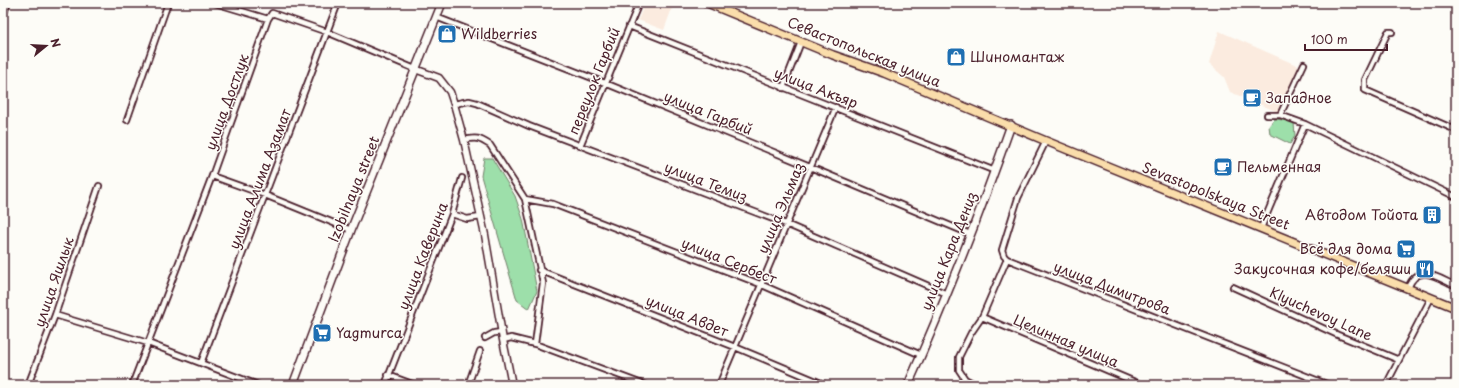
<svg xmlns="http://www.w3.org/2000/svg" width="1459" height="388" font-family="'Playpen Sans',sans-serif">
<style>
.built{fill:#fbebdf}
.green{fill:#9ddfaa;stroke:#747f6a}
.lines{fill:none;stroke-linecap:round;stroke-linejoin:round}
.minor-casing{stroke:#4a1f2b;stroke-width:8}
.tertiary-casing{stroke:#4a1f2b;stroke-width:9}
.secondary-casing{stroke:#4a1f2b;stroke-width:10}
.primary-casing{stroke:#4a1f2b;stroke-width:10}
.minor{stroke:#fdfcf7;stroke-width:4.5}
.tertiary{stroke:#fdfcf7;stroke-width:6}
.secondary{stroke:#fdfcf7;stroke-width:7}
.primary{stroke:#faddab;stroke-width:7}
.labels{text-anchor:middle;stroke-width:3;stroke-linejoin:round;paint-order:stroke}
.poi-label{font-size:14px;fill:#4a1f2b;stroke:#fdfcf7;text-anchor:start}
.street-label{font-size:14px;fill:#4a1f2b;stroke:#fdfcf7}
</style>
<rect width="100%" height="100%" fill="#fdfcf7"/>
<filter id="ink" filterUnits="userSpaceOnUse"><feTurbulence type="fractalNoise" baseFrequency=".025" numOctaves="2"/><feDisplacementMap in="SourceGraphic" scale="8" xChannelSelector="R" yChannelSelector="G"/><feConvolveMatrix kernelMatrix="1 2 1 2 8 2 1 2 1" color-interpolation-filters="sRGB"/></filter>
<g filter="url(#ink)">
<path class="built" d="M645 3H674L664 30 638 20Z
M1219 31 1301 67 1278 112 1230 92 1224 77 1209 64Z"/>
<path class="green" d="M1275 119 1283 120 1294 123 1295 136 1290 144 1270 134 1269 126Z
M484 158H492L515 196 523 219 537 291 529 309 517 300 481 176Z"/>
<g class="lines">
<g class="minor-casing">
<path id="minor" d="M215 3 268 19
M436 17 605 83 810 167 970 234
M629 26 995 171
M1392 32H1388L1365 80V90L1456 130
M783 88 801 42
M454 104 469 101 477 103 529 126 786 224 947 294
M1267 115H1280L1305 124 1456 197
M1280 115 1304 64
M127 120 168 3
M464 140C476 137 479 138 490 145L525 199 543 283 535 344
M1046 141 1018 198 1002 250 1004 256 1007 259 1329 385
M580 146 639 3
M212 176 265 195 351 230
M525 199 553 204 760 284 921 355
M452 214 467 219 481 217
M1261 228 1305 124
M539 270 735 347 826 385
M1233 287 1338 335 1399 360
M1408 288C1418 262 1438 278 1456 286
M55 315 148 343 258 385
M982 317 1142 385
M485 338 494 333 502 332
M503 340 511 338 535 344 645 385
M201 363 338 3
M388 375 415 385
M28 385 55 315 99 186
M132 385 212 176 268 19 272 13 327 32 415 69
M385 385 452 214 462 178
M468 385 480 351
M719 385 836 107
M977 385 965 379 959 370V357L971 333 982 317 1007 259
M1386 385 1431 298"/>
</g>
<g class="tertiary-casing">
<path id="tertiary" d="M3 14 7 3
M415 69 439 78 450 92 454 104 464 140 485 235 503 340 512 385"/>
</g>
<g class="secondary-casing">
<path id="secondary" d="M293 385 351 230 442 3
M908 385C946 300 980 213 1011 125"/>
</g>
<g class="primary-casing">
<path id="primary" d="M707 3 833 55 884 73 1046 141 1456 308"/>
</g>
<use href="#minor" class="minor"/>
<use href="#tertiary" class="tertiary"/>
<use href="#secondary" class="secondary"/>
<use href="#primary" class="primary"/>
</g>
</g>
<defs>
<g id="shop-square" transform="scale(1)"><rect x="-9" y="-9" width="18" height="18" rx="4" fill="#1f6fb2" stroke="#fdfcf7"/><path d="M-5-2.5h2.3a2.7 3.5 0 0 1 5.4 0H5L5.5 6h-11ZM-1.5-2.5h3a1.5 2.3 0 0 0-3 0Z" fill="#fff"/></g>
<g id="cafe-square" transform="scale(1)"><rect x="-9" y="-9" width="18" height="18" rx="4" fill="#1f6fb2" stroke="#fdfcf7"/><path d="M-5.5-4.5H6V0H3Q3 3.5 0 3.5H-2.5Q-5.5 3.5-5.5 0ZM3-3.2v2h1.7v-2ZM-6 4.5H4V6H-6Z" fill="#fff"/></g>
<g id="building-square" transform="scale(1)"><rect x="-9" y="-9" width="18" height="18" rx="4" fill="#1f6fb2" stroke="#fdfcf7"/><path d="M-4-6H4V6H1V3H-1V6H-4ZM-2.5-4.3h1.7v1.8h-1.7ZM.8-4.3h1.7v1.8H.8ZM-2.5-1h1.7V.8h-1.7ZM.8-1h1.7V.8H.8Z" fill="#fff"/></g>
<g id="supermarket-square" transform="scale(1)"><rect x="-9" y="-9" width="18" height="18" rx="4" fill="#1f6fb2" stroke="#fdfcf7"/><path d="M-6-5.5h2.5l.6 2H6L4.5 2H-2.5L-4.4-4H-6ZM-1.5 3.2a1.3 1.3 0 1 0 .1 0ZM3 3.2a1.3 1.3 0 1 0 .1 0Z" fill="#fff"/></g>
<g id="restaurant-square" transform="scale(1)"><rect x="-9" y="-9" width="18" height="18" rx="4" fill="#1f6fb2" stroke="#fdfcf7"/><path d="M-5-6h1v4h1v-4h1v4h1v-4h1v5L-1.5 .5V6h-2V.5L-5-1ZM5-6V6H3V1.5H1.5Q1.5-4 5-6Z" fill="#fff"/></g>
</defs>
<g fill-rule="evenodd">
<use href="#shop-square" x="447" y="34"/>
<use href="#shop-square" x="956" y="57"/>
<use href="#cafe-square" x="1252" y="98"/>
<use href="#cafe-square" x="1223" y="167"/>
<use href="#building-square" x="1432" y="215"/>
<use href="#supermarket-square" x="1406" y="249"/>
<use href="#restaurant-square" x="1425" y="269"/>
<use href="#supermarket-square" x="322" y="333"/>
</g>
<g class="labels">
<g class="poi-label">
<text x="461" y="39">Wildberries</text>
<text x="970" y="62">Шиномантаж</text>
<text x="1266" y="103">Западное</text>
<text x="1237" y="172">Пельменная</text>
<text x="1418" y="220" text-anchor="end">Автодом Тойота</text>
<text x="1392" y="254" text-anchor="end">Всё для дома</text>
<text x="1411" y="274" text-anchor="end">Закусочная кофе/беляши</text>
<text x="336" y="338">Yagmurca</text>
</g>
<g class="street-label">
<text transform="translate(864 52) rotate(22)" y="5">Севастопольская улица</text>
<text transform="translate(594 81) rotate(-68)" y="5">переулок Гарбий</text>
<text transform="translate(816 88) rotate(21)" y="5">улица Акъяр</text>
<text transform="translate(227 102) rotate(-70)" y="5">улица Достлук</text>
<text transform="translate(708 113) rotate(22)" y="5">улица Гарбий</text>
<text transform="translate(260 179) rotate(-69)" y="5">улица Алима Азамат</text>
<text transform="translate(706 182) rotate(21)" y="5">улица Темиз</text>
<text transform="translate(354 189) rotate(-68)" y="5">Izobilnaya street</text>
<text transform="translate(1216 196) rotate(22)" y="5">Sevastopolskaya Street</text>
<text transform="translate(781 208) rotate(-67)" y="5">улица Эльмаз</text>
<text transform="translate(949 251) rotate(-68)" y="5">улица Кара Дениз</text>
<text transform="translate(423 256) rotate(-69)" y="5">улица Каверина</text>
<text transform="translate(729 261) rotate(22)" y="5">улица Сербест</text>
<text transform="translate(54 282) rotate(-71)" y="5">улица Яшлык</text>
<text transform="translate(1112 288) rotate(21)" y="5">улица Димитрова</text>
<text transform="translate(1321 314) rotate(24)" y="5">Klyuchevoy Lane</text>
<text transform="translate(687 316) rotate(22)" y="5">улица Авдет</text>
<text transform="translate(1066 341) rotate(23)" y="5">Целинная улица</text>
</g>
</g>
<rect width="1459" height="388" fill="none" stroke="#fdfcf7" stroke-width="16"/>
<rect x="8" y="8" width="1443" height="372" fill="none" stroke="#4a1f2b" stroke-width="1.5" filter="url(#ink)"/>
<g transform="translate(46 46) rotate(72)" stroke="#fdfcf7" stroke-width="3" paint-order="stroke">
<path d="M0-3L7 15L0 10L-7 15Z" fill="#4a1f2b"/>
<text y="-6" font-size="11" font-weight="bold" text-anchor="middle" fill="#4a1f2b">N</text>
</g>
<path d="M1305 44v6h82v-6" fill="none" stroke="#4a1f2b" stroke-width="2"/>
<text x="1311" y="44" font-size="12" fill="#4a1f2b" stroke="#fdfcf7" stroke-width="3" paint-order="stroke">100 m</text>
</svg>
